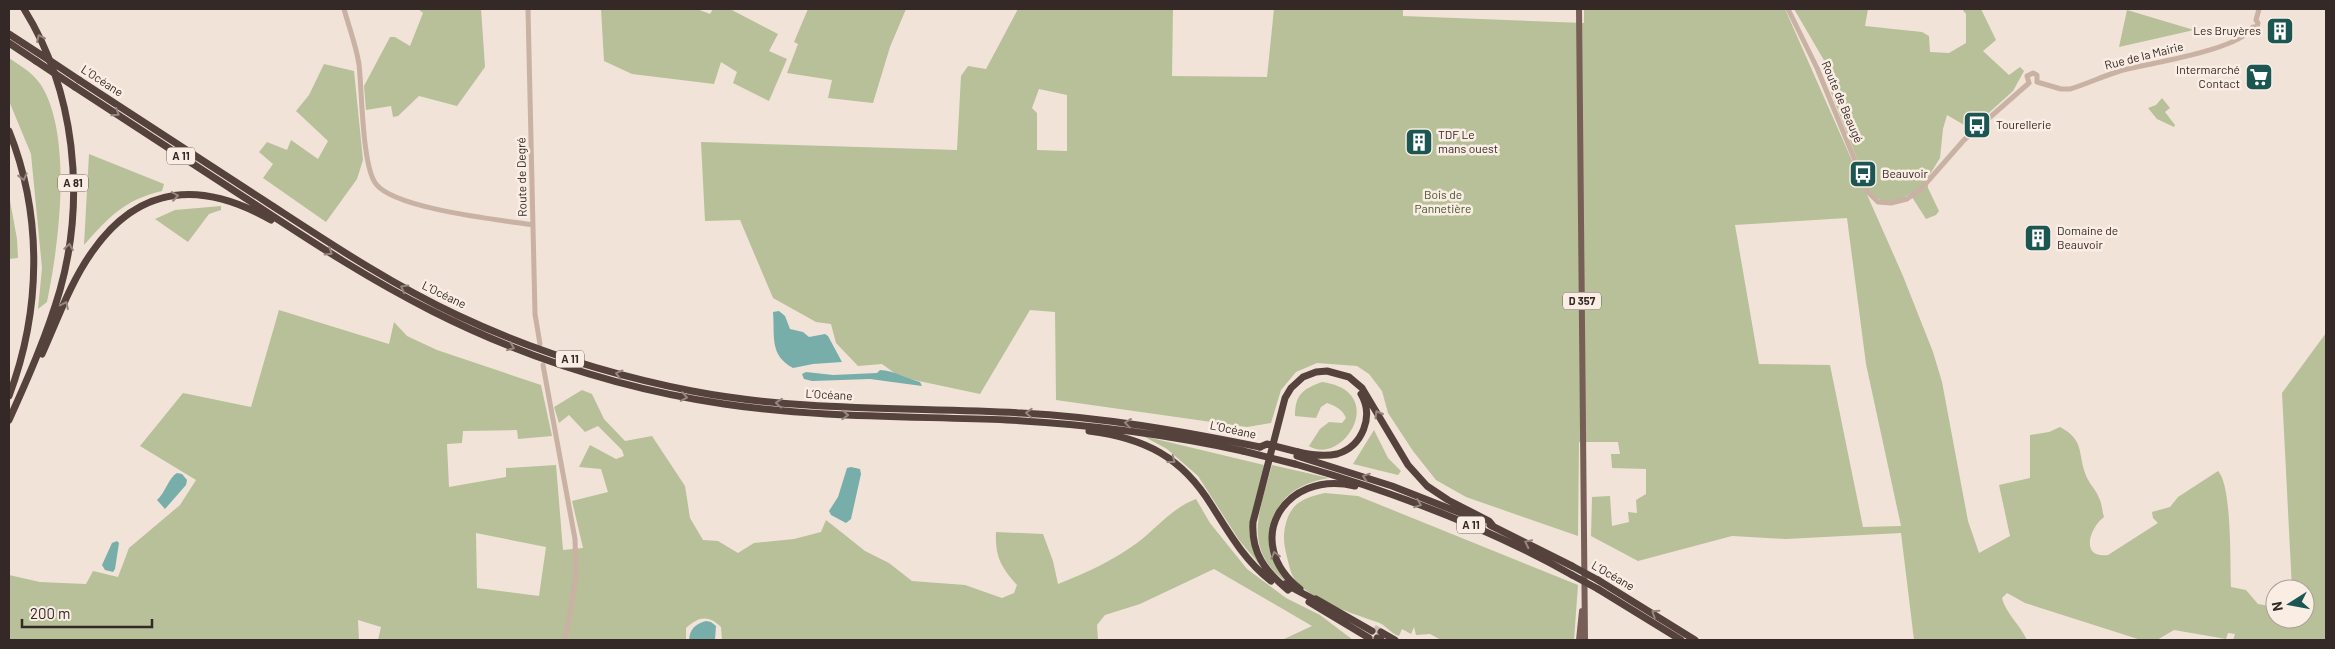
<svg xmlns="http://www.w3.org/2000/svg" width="2335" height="649" font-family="Barlow,sans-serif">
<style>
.green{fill:#b7c098;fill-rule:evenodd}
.water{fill:#77aeaa}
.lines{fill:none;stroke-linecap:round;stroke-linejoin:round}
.motorway-tunnel{stroke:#cbbeb4;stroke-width:7;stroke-dasharray:7 3.5;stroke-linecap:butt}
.tertiary{stroke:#c9b1a4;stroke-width:5}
.primary{stroke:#775e57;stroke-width:6}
.motorway{stroke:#56423d;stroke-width:7}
.motorway-bridge{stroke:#56423d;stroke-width:7}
.oneway{stroke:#978680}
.labels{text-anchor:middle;stroke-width:5;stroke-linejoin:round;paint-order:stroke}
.shield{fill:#f9ede4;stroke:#6f645f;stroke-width:1}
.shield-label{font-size:11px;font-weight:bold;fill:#342926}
.poi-label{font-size:12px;fill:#342926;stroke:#f9ede4;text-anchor:start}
.street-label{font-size:12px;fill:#342926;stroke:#f9ede4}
.park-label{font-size:12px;fill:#48532a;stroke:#f9ede4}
</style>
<rect width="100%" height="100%" fill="#f1e3d8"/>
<path class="green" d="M418 9H481L485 67 457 106 419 96 398 116 393 117 391 106 366 110 364 86 390 37H395L410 46 423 13Z
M601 9H697L710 14 713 9H730L778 34 769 51 787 59 769 101 733 83 737 72 721 62 714 84 632 74 604 61Z
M808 9H906L890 47 873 103 828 98 832 80 787 73 798 44 794 42Z
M1018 9H1173L1172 76 1267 77 1274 9H1403V16L1584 23V9H1785L1903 276 1933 352 1942 382 1968 521 1979 553 2010 536 1999 485 2030 478V435L2049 432 2060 427C2084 440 2078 452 2085 473 2088 483 2096 489 2099 498 2102 503 2102 511 2104 517 2089 528 2080 559 2108 555L2158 523 2153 518 2152 512 2170 507 2178 497 2218 471C2232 485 2230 563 2231 587L2246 590 2258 604 2275 607V619H2305V589H2292L2282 393 2326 333V640H2233L2235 634 2228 633 2226 639 2174 630 2157 640H2141L2025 603 2007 593 2002 598C2005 612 2020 625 2027 640H1914L1901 533 1786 539 1732 536 1638 561 1591 536 1592 497 1610 496 1612 526 1629 522 1628 512 1637 513 1636 500 1646 494V469L1612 468 1611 454H1620L1618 442H1579L1578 536 1466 497 1436 480 1413 451 1388 413 1382 391 1369 374 1357 366 1317 363 1296 372 1281 390 1271 423 1247 427 1056 400 1055 312 1030 310 980 394 900 377 882 364 858 366 836 343 831 324 816 322 773 298 740 220 705 221 701 142 957 150 961 76 968 66 986 69ZM1039 89 1067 95V151L1037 150V113L1032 108ZM1847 218 1866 364 1901 526 1863 527 1830 365 1759 364 1735 225Z
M1794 9H1868L1865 26 1922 32 1929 36 1930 52 1949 53 1966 43V14L1962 9H1981L1996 40 1983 51 2009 75 2020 67 2024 71 2013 91 1971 129 1947 115 1943 129 1940 158 1927 179 1928 188 1939 211 1936 215 1926 219 1910 194C1892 205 1881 206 1869 189L1826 80 1824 71 1825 62Z
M2127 10 2194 30 2119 47Z
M9 58C21 66 33 73 41 85 73 136 59 244 47 302L38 309 42 268 31 154 9 101Z
M324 64 354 71 363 160 357 179 326 222 263 178 273 164 259 152 267 142 287 150 291 140 318 159 328 141 296 111 309 95Z
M2162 98 2170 108 2165 112 2175 125 2174 127 2157 119 2148 108 2156 105Z
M89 154 164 184 162 191C124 200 109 217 84 245Z
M9 195 17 239 18 258 9 259Z
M221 206V210L209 214 188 242 155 219 175 210Z
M279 310 389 344 394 322 407 336 437 350 541 385 552 436 518 439 517 430 463 431 462 443 447 444 449 487 506 477V468L556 465 563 550 583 548 572 501 608 492 601 469 579 467 590 445 616 459 624 456 622 450 598 426 585 432 569 415 559 423 554 407 582 390 592 394 604 419 625 441 652 436 685 486 690 518 703 540 718 541 738 553 754 543 794 539 821 532 826 520 865 551 889 563 912 581 965 585 1002 598 1014 593 1017 585C1001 567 995 557 996 532L1043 534 1053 561 1058 584C1086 573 1112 561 1137 543 1156 529 1173 507 1196 499L1210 523 1247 569 1286 598 1320 615 1353 640H1282L1312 626 1214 569 1140 604 1105 615 1097 625 1098 640H722L721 627C709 615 699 616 686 628V640H378L381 627 358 620 359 640H9V575L40 582 86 584 93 571 118 577 129 548 180 505 196 480 140 446 183 393 251 407ZM476 533 546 547 539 596 477 588Z
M1322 382C1390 391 1343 467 1309 446L1320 429 1329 422 1342 423 1346 418C1343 410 1336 406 1327 403L1321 407 1316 418 1295 416C1295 394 1303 389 1322 382Z
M1374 430 1388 458 1401 471 1398 475 1353 464Z
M1143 436 1264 465 1252 547 1259 564 1239 540 1198 476 1167 449Z
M1272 465 1329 478C1310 481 1287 490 1278 509 1276 516 1275 525 1274 532 1270 556 1274 570 1293 587 1241 552 1258 516 1272 465Z
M1325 493 1358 496 1578 585 1574 640H1441L1430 634 1416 635 1414 627 1411 634 1402 629 1399 636C1390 633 1386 625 1377 622 1354 614 1308 600 1294 578 1290 572 1289 564 1287 557 1284 545 1283 538 1285 527 1290 503 1303 498 1325 493Z"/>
<path class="water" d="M779 311 785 316 790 329 803 332 809 337 825 334 828 336 842 362 813 364 793 368C769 355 775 336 773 312Z
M880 370C893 370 907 379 920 382L922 386 870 379 812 381 804 379 802 374 806 372 833 375 877 373Z
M851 467 860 469 861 474 851 519 846 523 831 515 829 511 838 497 847 468Z
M177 473 182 474 187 480 186 485 165 509 157 500C165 493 169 477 177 473Z
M117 541 119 543 115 569 113 572 105 570 102 565 112 543Z
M706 621 711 622 716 626 715 640H689C690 629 695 624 706 621Z"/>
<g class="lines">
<path class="motorway-tunnel" d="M1374 628 1381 632"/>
<path class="tertiary" d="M344 9C349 27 356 45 359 64 362 90 362 167 376 184 395 209 501 220 533 225
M528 9 535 314 540 344
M1788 9 1817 68 1868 192 1878 202 1891 203 1907 199 1921 189 1964 140 2029 83
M2256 20 2259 9
M2037 82 2061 89H2070C2087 84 2103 76 2120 71 2149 63 2238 51 2253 27H2257L2258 23 2256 20
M2029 83 2027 76 2033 73 2037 75V82
M543 365 575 539 576 576 565 640"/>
<path class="primary" d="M1579 9 1585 640
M1579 640 1582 611"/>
<path class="motorway" d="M9 34 49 60
M9 43 36 61
M79 80C143 121 207 163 271 205 331 244 391 284 457 315 531 350 611 375 692 391 801 412 911 407 1021 413 1102 417 1181 431 1260 447
M75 87C136 127 198 167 259 207 315 244 372 281 432 311 523 357 623 389 724 404 818 418 912 416 1007 420 1087 424 1165 434 1243 451
M9 131C43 216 41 311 9 396
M42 354C57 321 70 283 92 252 140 183 203 181 271 220
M9 420C28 378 47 335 60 290 86 197 75 91 24 9
M1089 431C1145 438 1182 457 1212 506 1229 533 1245 561 1271 581
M1298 452C1311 455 1324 457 1337 454 1363 446 1374 416 1361 394
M1297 456 1392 486 1476 519
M1295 464C1391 491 1485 526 1572 575
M1490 525 1572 566
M1598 580 1695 640
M1285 584 1319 602
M1300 589C1241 543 1283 469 1355 486
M1598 589 1681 640
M1288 590C1265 571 1251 553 1253 522L1285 398 1291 388 1303 377 1316 372 1327 371 1349 377 1362 388 1408 465 1427 486 1448 500 1489 521 1493 526
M1316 599 1372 631
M1309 602 1369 638
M1381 632 1395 640
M1377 638 1381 640"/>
<path class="motorway-bridge" d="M49 60 79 80
M36 61 75 87
M1260 447 1267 444 1298 452
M1243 451 1295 464
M1572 566 1598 580
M1572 575 1598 589"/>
</g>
<defs><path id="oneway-chevron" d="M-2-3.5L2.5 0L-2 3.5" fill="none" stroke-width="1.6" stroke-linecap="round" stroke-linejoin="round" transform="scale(1.25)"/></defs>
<g class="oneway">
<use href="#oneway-chevron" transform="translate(40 38) rotate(-115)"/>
<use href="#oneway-chevron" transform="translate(116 113) rotate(33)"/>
<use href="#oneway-chevron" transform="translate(23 177) rotate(76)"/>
<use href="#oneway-chevron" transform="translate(175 196) rotate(-8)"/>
<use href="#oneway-chevron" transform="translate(69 247) rotate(-81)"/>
<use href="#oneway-chevron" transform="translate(329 252) rotate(32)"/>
<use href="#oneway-chevron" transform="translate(404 288) rotate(-151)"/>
<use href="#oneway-chevron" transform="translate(65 305) rotate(-65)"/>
<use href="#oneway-chevron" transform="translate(511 347) rotate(22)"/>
<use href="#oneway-chevron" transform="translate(619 374) rotate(-165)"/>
<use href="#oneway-chevron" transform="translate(684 397) rotate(11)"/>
<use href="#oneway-chevron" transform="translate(779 403) rotate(-174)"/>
<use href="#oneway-chevron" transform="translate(1029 413) rotate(-177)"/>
<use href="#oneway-chevron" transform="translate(1378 414) rotate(-120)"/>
<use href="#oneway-chevron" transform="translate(845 415) rotate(2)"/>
<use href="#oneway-chevron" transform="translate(1128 423) rotate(-173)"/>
<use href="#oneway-chevron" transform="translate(1172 460) rotate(37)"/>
<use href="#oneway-chevron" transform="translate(1366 477) rotate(-161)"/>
<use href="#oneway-chevron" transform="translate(1418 504) rotate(21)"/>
<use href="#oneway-chevron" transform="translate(1528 543) rotate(-154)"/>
<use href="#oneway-chevron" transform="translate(1275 555) rotate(-105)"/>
<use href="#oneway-chevron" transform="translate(1655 613) rotate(-147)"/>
</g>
<defs>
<g id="building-square" transform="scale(1.4375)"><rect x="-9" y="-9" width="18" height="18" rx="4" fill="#1b5653" stroke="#f9ede4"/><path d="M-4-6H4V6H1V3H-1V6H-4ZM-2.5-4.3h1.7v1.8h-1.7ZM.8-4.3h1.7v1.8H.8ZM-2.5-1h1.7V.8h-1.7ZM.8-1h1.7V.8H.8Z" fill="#fff"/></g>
<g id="supermarket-square" transform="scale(1.4375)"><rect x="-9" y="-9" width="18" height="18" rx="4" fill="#1b5653" stroke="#f9ede4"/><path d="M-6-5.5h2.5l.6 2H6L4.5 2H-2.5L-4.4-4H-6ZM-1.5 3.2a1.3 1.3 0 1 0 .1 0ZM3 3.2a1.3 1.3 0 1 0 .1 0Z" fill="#fff"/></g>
<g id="bus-square" transform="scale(1.4375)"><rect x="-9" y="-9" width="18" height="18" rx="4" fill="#1b5653" stroke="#f9ede4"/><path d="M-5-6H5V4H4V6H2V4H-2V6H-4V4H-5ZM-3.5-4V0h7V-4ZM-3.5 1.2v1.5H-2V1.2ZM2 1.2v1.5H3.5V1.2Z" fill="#fff"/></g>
</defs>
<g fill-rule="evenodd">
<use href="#building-square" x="2280" y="31"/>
<use href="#supermarket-square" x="2259" y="77"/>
<use href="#bus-square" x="1977" y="125"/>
<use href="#building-square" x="1419" y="142"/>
<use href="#bus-square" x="1863" y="174"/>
<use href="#building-square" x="2038" y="238"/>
</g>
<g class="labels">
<g class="shield">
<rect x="167" y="147.5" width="28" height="17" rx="4"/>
<rect x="58" y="174.5" width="30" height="17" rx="4"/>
<rect x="1563" y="292.5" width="38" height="17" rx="4"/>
<rect x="556" y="350.5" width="28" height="17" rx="4"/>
<rect x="1457" y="516.5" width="28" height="17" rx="4"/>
</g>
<g class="shield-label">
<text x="181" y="160">A 11</text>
<text x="73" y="187">A 81</text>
<text x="1582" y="305">D 357</text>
<text x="570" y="363">A 11</text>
<text x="1471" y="529">A 11</text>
</g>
<g class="poi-label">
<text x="2261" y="35" text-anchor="end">Les Bruyères</text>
<text x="2240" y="74" text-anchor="end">Intermarché<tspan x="2240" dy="14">Contact</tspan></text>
<text x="1996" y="129">Tourellerie</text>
<text x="1438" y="139">TDF Le<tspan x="1438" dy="14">mans ouest</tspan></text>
<text x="1882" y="178">Beauvoir</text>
<text x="2057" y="235">Domaine de<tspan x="2057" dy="14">Beauvoir</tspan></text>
</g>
<g class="street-label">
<text transform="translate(2144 56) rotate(-14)" y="4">Rue de la Mairie</text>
<text transform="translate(102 81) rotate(33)" y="4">L’Océane</text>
<text transform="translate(1842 102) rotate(67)" y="4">Route de Beaugé</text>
<text transform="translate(522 177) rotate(-91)" y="4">Route de Degré</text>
<text transform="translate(444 295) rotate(26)" y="4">L’Océane</text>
<text transform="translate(829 395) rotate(3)" y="4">L’Océane</text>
<text transform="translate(1233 430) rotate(12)" y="4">L’Océane</text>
<text transform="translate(1613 576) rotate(30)" y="4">L’Océane</text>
</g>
<g class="park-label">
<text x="1443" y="199">Bois de<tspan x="1443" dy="14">Pannetière</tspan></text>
</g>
</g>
<rect width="2335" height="649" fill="none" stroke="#342926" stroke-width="20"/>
<g transform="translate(2290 604) rotate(259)"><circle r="24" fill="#f9ede4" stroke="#aa9f98"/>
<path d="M0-4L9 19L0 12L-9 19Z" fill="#1b5653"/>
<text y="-8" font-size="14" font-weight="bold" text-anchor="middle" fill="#342926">N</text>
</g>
<path d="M22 619v8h130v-8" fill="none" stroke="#342926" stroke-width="2.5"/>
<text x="30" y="619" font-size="15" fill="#342926" stroke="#f9ede4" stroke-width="4" paint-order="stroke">200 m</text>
</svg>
